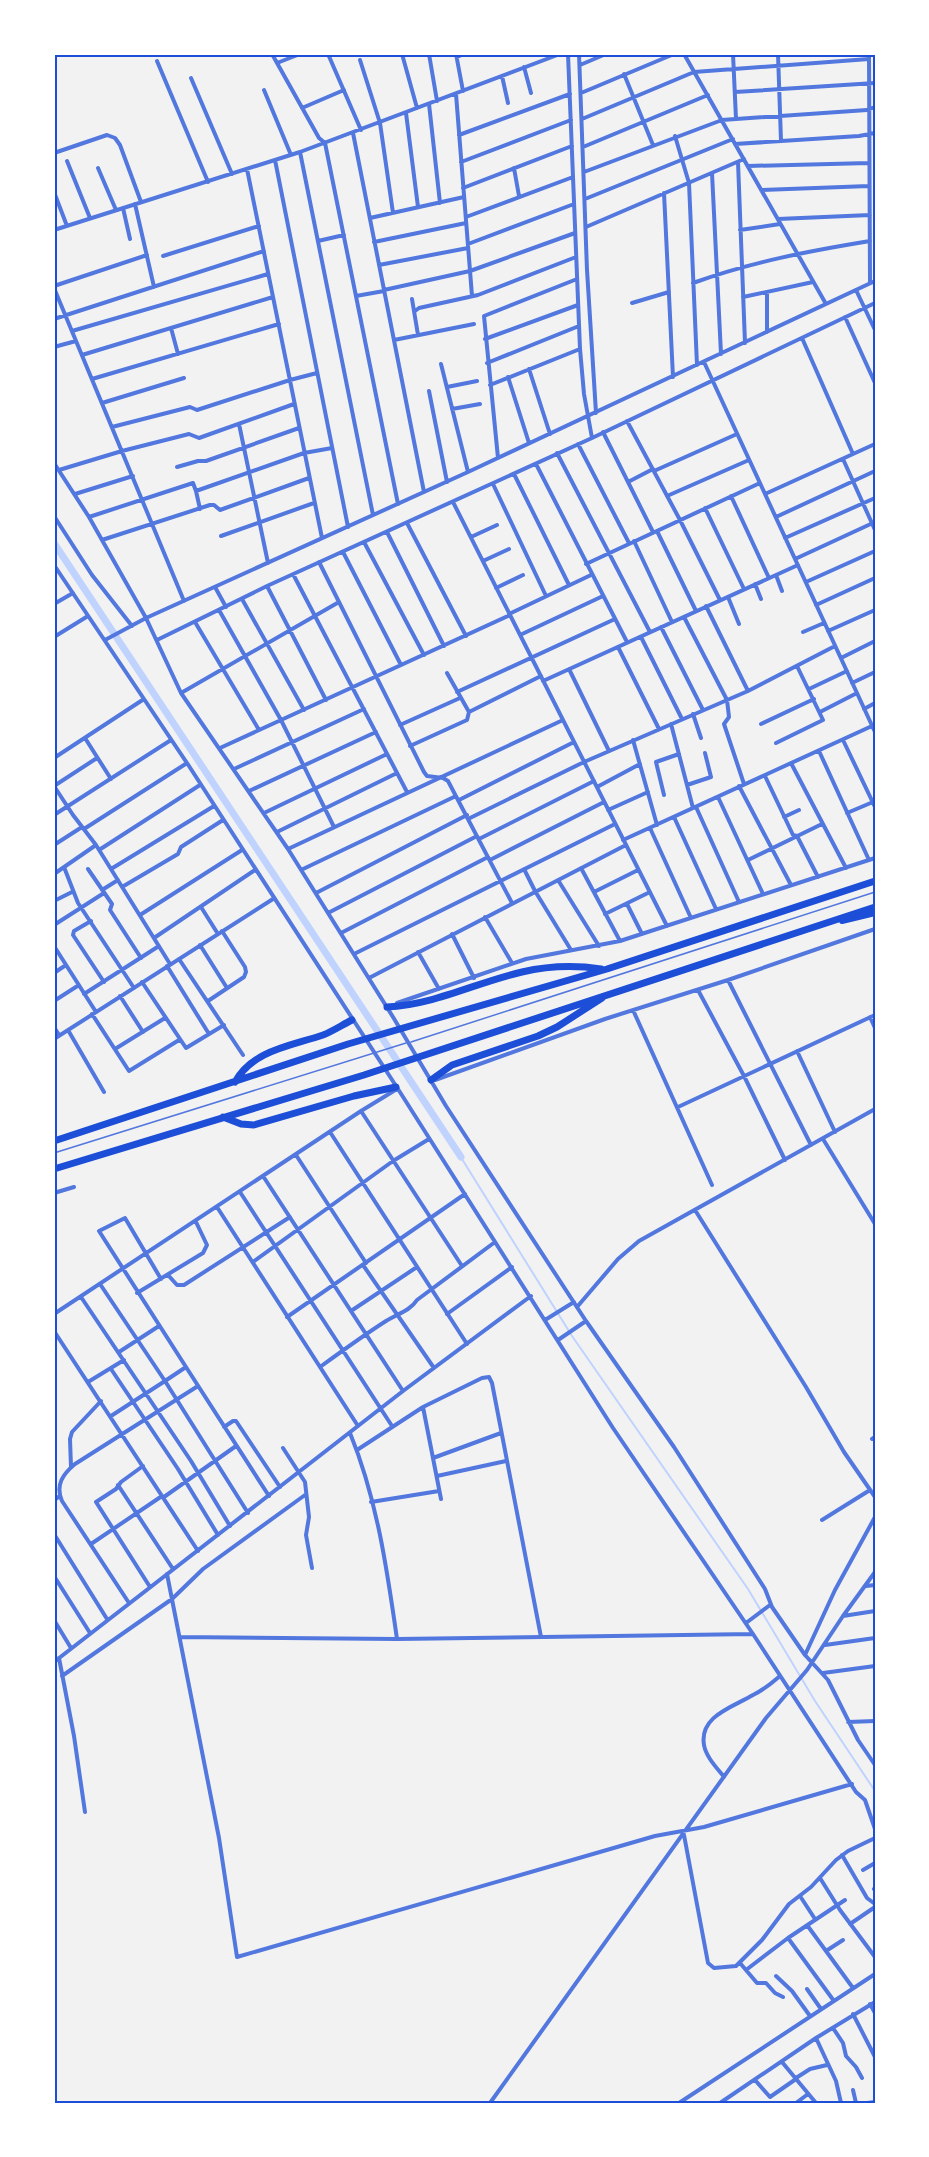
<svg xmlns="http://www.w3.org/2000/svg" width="929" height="2157" font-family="Roboto,sans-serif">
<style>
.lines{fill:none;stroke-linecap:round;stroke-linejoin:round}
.stream{stroke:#bfd3fe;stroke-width:2}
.canal{stroke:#bfd3fe;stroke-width:7}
.service{stroke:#5277de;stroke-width:1.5}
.minor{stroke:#5277de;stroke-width:4}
.trunk{stroke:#1d4ed8;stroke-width:6}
.motorway{stroke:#1d4ed8;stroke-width:7}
.neatline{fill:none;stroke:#1d4ed8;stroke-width:2}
</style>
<rect width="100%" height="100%" fill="#f2f2f2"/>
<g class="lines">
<path class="stream" d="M457 1151 572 1336 748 1589 815 1701 875 1791"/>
<path class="canal" d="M54 543 461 1157"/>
<path class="service" d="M411 1042 875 892
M54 1153 406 1043"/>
<path class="minor" d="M272 54 319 138 325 143 398 504
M328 54 361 130
M402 54 417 108
M429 54 437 101
M456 54 463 91
M568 54 580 349 584 394 592 438
M579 54 587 270 596 413
M684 54 826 304
M733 54 736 119
M778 54 781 141
M869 54 870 283
M457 57 464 54
M360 60 380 123 393 213
M157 61 208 182
M277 63 300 54
M580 65 606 54
M524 67 531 93
M624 74 653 145
M502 76 508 103
M191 78 232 174
M264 90 291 155
M735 92 875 83
M581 93 674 54
M456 94 472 296
M429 104 440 203
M302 108 344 90
M406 113 418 207
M582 119 694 72 869 59
M353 133 424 492
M459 135 570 94
M675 136 689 183 697 365
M735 144 859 136 875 133
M583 147 708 95
M300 152 373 515
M54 153 107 135 115 138 120 145 141 202
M275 160 348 527
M67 161 90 218
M461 162 571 120
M738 162 745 343
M748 166 869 163
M98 168 116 210
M514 168 519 196
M247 169 322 538
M584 172 722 120 867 110 875 107
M712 173 721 354
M463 188 572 146
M761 190 869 186
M54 192 67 226
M664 193 673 377
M585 199 733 139
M135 204 154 287
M123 208 130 239
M466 217 573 177
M370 218 464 197
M778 219 870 215
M586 227 744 159
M54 230 300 152 560 54
M740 230 780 224
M318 241 344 235
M374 242 466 223
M468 244 574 204
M163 256 259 226
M379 265 468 248
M693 283C751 262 809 251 870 241
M54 286 147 255
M54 288 184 601
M384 290 470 271 575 233
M856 290 875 330
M767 292V332
M356 296 384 291
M743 297 813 282
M412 299 418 335
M632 303 669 292
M415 311 419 308 478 295 576 257
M845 317 875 383
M54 319 264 251
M171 328 178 354
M72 331 268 274
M802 338 853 454
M485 339 578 305
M394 340 474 324
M54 347 76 341
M82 355 273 297
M704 362 875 732
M487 363 579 326
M441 364 468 472
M529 369 550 434
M508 377 529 443
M92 379 279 324
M490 385 580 349
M447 387 477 381
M429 391 447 482
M102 403 184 378
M452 409 480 404
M627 421 680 520 720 600
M239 424 268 563
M112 427 190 407 197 410 290 380 317 373
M603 432 653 532
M578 444 629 543
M557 453 650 632
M498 458 484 316 577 279
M843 459 875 530
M54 463 89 517 146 618 181 693 288 849 393 1017 446 1106 586 1321 674 1447 765 1589 772 1607 805 1655 828 1680 858 1740 875 1765
M536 464 627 642
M177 467 198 461H206L299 428
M59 470 122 451 189 434 199 438 294 404
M654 471 737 434
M514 474 569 585
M628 482 653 469
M493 484 546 596
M196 491 200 509
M75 494 133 476
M765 494 875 444
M667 496 749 460
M731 496 769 578
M453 502 667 926
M705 508 744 589
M54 516 92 575 132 626
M89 517 193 483 196 491 304 453 332 448
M776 517 875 471
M407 523 466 636
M657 531 696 611
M387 532 444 646
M221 536 314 503
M471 537 497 525
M785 538 875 498
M102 540 210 505H214L220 510 309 478
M634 541 672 622
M364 542 424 655
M343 552 401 665
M795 559 875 522
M483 561 509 549
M319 562 424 772 427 776 443 778 448 781 512 903
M586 564 760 483
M54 565 187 763 398 1089 613 1428 753 1634 856 1792 865 1800 875 1829
M293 574 407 792
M776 575 782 591
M806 582 875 551
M755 584 761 599
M267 586 326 700
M215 587 226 607
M496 588 523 575
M728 597 739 624
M242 599 304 710
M54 604 73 593
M816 605 875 578
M706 606 748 691
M219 610 281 720 334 827
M509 614 591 575
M684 617 727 700 729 717 724 724 744 784
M195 622 259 730
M661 627 703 710
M828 631 875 610
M803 632 824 623
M520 635 603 596
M54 637 88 616
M641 637 682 719
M105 640 146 618 468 472 875 281
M157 640 267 586 592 438 875 303
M618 647 659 729
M841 658 875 641
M569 669 609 751
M447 673 469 712
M543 681 798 565
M852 683 875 672
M809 689 847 671
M457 692 615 619
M181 693 339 602
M864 709 875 703
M820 712 857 693
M693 714 701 738
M671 724 693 808
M761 724 814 699
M400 725 460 698
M85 738 111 779
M633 740 657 825
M843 740 875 807
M776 743 823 720 797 666
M410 746 467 720 469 712 541 676
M220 748 510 615
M819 751 869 860
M54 758 144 699
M791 763 846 868
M234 769 364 709
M765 776 793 835 797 836 818 877
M687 785 711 777 705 753
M54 786 73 815 96 845 170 964
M54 786 97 758
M739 786 791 885
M597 787 640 764
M249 791 376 732
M664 795 656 762 679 754
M718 797 763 894
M459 800 574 742
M696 807 739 902
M608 810 648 792
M264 813 387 754
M847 813 873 802
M54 815 171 740
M674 817 716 909
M784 817 799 810
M468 819 584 762 748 691 835 646
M650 828 691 918
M84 829 187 763
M277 832 397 773
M479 839 594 781
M623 840 872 726
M54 845 82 827
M288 849 563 720
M99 850 200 785
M490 860 604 802
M748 860 822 824
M64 867 78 903 134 988
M581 868 620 941
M88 869 112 904 110 910 141 958
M111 869 214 806
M524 869 535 891 571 950
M301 870 456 796
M54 874 96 845
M558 880 599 946
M122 887 178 854 181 847 223 820
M102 890 118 880
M594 892 638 870
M316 893 467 815
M54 901 72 892
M627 904 642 934
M201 907 218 934
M328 913 477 836
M605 914 650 892
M140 915 242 850
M485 917 512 963
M91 921 74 931 73 935 104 982
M54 925 104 893
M341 933 488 857
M452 934 474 978
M154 938 255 870
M200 945 227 988
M54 946 96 1012
M418 952 439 989
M354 954 615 824
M179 959 243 1055
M167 966 209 1034
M54 973 66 965
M369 978 626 845
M728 980 811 1145
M142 982 186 1048 224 1025
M698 990 744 1076 785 1160
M84 994 159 946
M120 996 143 1032
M54 1001 79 985
M208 1001 244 977 246 972 245 967 222 931
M397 1003 526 959 620 941 875 858
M633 1010 712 1185
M92 1014 129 1071 179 1040
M870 1017 875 1028
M54 1027 59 1035
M68 1030 104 1092
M54 1039 273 899
M115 1049 165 1018
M797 1051 835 1132
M435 1080 605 1019 728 980 875 929
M678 1107 875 1015
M361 1111 462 1266
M330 1132 467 1344
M823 1139 875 1224
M296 1155 366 1263
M263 1176 403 1391
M240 1192 392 1426
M54 1193 74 1187
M217 1207 358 1426
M695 1210 806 1387 844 1452 875 1497
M253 1262 393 1161 429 1139
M363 1265 434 1368
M168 1275 177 1285H184L290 1217
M161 1279 125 1218 99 1231 186 1367
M100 1284 165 1381 186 1367 269 1496
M137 1293 203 1253 207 1245 196 1222
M81 1297 191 1461 230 1526
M577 1307 618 1259 639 1241 875 1109
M351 1311 417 1267
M54 1314 361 1111 397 1089
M447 1314 512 1267
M287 1317 465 1194
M545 1320 574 1302
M54 1331 198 1551
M558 1340 586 1321
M119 1352 159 1326
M320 1367C342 1351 364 1335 386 1321 397 1314 410 1311 417 1300L495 1242
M111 1369 178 1469 218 1535
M88 1382 124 1360
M423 1407 441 1499
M111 1416 165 1381 248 1513
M224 1427 233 1421H236L280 1487
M350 1433C377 1499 387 1569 397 1639
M872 1439 875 1437
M283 1448 305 1482 309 1517 306 1535 312 1568
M357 1450 423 1407 482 1378 489 1377 492 1383 541 1637
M433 1458 501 1433
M143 1466 121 1482 116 1489 96 1502 150 1587
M71 1467 70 1439 72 1432 101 1401
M437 1476 506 1461
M118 1485 173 1569
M164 1497 236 1446
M54 1500 60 1496
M371 1502 439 1491
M822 1520 870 1490
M54 1534 107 1619
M91 1544 162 1496
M167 1574 219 1838 237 1957 655 1836 704 1827 852 1784
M54 1576 90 1633
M866 1586 875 1585
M129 1603 62 1501C55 1485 63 1474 75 1464L198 1386
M843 1616 875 1611
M54 1620 71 1648
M746 1623 770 1605
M180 1637 397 1639 753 1634
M825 1645 875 1638
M805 1655 835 1590 875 1517
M59 1658 74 1736 85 1812
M54 1662 403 1391 531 1296
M823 1673 875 1666
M62 1676 172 1599 203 1569 305 1495
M848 1722 875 1721
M724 1777C717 1768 706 1757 704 1745 699 1716 733 1707 753 1695 763 1690 772 1683 780 1676
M684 1835 708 1963 714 1968 736 1966 762 1940 789 1904 811 1887 836 1860 848 1851 875 1838
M842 1855 867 1898 875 1904
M863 1870 875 1863
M820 1878 840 1910 875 1957
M874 1889 875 1888
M800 1896 815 1919
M850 1924 875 1907
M807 1925 853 1988
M788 1938 834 2001
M826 1951 843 1940
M740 1963 757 1983H766L775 1993 783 1997
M746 1970 788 1938 845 1900
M776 1976 792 1991 810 2016
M807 1989 821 2009
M870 2004 875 2013
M853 2014 875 2057
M833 2028 843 2043 846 2056 856 2067 862 2078
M816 2038 836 2081 841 2103
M782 2062 816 2103
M796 2078 810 2069 827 2065
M755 2080 770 2097 796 2079
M853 2090 856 2103
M490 2103 766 1718 807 1670 843 1616 875 1572
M679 2103 875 1974
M720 2103 816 2038 875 2002
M796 2103 808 2094
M867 2103 875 2102"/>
<path class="trunk" d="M842 921 875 913"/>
<path class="motorway" d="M387 1007C434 1005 477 982 522 972 548 966 575 965 601 969
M431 1080 452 1065 538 1036 557 1027 602 998
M235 1082C253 1050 291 1046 323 1035 333 1031 342 1025 352 1020
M223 1117 241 1124 254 1125 354 1096 396 1087
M54 1141 348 1044 607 969 875 881
M54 1169 364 1075 875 907"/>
</g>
<rect width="929" height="2157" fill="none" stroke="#ffffff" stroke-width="111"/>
<rect x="56" y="56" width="818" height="2046" class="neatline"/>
</svg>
